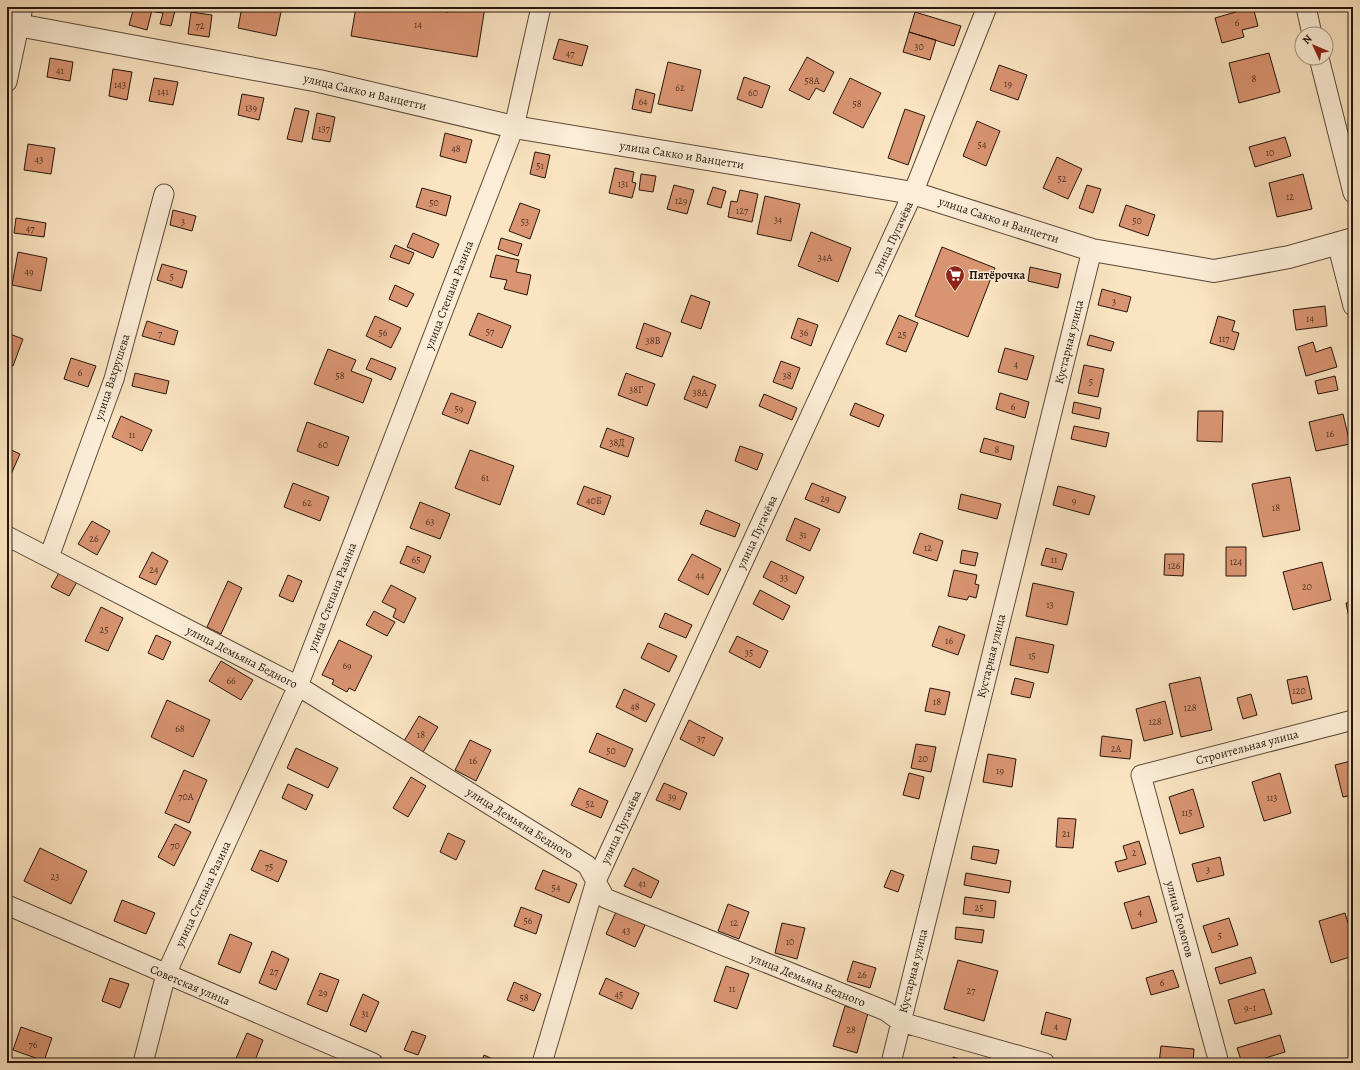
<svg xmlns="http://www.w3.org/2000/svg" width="1360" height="1070" font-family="Alegreya,serif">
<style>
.building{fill:#d99471;stroke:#27160c}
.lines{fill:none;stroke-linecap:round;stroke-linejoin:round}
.minor-casing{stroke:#5c4a39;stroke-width:21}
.tertiary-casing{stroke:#5c4a39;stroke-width:24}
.minor{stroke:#fcedd7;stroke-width:19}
.tertiary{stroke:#fcedd7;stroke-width:22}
.labels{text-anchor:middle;stroke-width:3;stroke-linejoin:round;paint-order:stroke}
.number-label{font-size:10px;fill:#543625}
.street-label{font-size:12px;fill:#27160c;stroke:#fcedd7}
.poi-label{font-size:12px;font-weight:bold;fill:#27160c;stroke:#fcedd7;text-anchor:start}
</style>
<rect width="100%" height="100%" fill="#fae4c1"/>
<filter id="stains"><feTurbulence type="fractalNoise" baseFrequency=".005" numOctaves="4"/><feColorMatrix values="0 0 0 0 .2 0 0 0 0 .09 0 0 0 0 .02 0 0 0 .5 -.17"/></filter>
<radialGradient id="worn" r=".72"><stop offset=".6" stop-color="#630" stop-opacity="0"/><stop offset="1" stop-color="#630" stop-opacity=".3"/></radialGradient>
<path class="building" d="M134 7 152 10 147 30 129 25Z
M156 7H176L171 26 160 24 163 13 155 12Z
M242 7H282L276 36 238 28Z
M356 7H411L448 12 449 7H485L477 57 351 36Z
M579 7H598L597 11Z
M1253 7 1258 26 1242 30 1244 37 1222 43 1215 18Z
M191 12 212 15 209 37 188 34Z
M915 12 961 26 954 46 909 32Z
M909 32 936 40 930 60 903 52Z
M559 39 588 46 582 66 553 59Z
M1269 53 1280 92 1239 103 1229 63Z
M807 57 834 72 824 92 816 88 809 100 789 90Z
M50 58 73 62 70 81 47 77Z
M668 62 701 70 692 111 658 104Z
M999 65 1027 75 1018 100 990 90Z
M113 69 132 72 127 100 109 96Z
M744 77 770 86 762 108 737 99Z
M154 78 178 82 173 105 149 101Z
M850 78 881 93 863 128 833 113Z
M636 89 655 94 651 113 632 109Z
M242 94 264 98 259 120 238 115Z
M295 108 309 111 302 142 287 139Z
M905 109 925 116 908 165 888 158Z
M317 113 335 117 330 142 312 139Z
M977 121 1000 131 986 166 963 156Z
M445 133 472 140 466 163 440 156Z
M1285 137 1291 156 1255 167 1249 147Z
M28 144 55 148 51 174 24 170Z
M535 152 550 155 545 178 530 174Z
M1057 157 1082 169 1068 199 1043 188Z
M615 168 634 172 632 182 636 183 632 198 609 193Z
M641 174 656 176 653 192 639 190Z
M1303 174 1312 209 1277 217 1269 183Z
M674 185 694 190 687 214 667 209Z
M1087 185 1101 189 1093 213 1079 208Z
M713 187 726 191 721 208 707 204Z
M422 188 451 196 446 216 416 207Z
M740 190 758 194 752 222 728 217 731 201 737 202Z
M765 196 800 204 791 241 757 234Z
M520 203 540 210 530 239 509 231Z
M1126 205 1155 215 1148 236 1119 226Z
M173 210 196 216 192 231 170 225Z
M16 218 46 223 44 237 14 233Z
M811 232 851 248 838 282 798 266Z
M413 233 439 244 433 258 407 247Z
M501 238 522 244 518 256 498 249Z
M395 245 414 253 409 264 390 257Z
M942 247 995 268 968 337 915 316Z
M18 252 47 258 41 291 12 285Z
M496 255 519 260 516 272 531 275 527 295 504 289 507 280 490 277Z
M162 264 187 271 182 288 157 280Z
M1030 267 1061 274 1058 288 1028 281Z
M395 285 414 294 407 307 389 299Z
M1102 289 1131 297 1127 312 1098 305Z
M691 295 710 302 701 329 681 322Z
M1325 306 1327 326 1296 330 1293 310Z
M478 313 511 326 502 348 469 335Z
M899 315 918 323 906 352 886 344Z
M375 316 401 328 391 348 366 336Z
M1218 316 1235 321 1232 331 1239 333 1234 350 1210 343Z
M798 318 818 325 811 346 791 338Z
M147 321 178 331 174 345 142 336Z
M644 323 671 333 662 357 636 348Z
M7 333 23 339 13 366 7 364Z
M1090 335 1114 342 1111 351 1087 345Z
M1313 342 1316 352 1331 347 1337 367 1306 376 1298 347Z
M1005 348 1034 356 1027 380 998 372Z
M328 349 356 360 351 371 372 379 363 403 314 384Z
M71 358 96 366 88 387 64 379Z
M371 358 396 368 391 380 366 369Z
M781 361 800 368 792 389 773 382Z
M1084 365 1104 369 1098 397 1078 393Z
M135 373 169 381 166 394 132 386Z
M626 373 655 384 647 406 618 395Z
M693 376 716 385 707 408 684 399Z
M1335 376 1338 390 1318 394 1315 381Z
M451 393 476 402 468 424 442 414Z
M1000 393 1029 402 1025 418 996 409Z
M764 394 797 408 792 420 759 406Z
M1074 402 1101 408 1099 419 1072 413Z
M855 403 884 415 879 427 850 415Z
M1198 411H1223L1222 442 1197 441Z
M1343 414 1350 444 1316 451 1309 422Z
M121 416 152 430 142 451 112 437Z
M307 422 349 437 338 466 297 451Z
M1074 426 1109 433 1106 447 1071 439Z
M607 428 634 438 628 457 600 447Z
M984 438 1014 446 1011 460 980 452Z
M740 446 763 454 757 470 735 461Z
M7 448 20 454 8 481H7Z
M470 450 514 466 500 505 455 488Z
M1290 477 1300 530 1263 537 1252 484Z
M293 483 329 497 320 521 284 507Z
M812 483 846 497 839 513 805 499Z
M584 486 611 496 604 515 577 504Z
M1058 486 1095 496 1089 515 1053 505Z
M961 494 1001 504 997 519 958 509Z
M420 502 450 514 440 539 410 528Z
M706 510 740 524 735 537 700 524Z
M795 518 820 529 810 551 786 540Z
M92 521 110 531 97 555 78 544Z
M920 533 943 541 937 561 913 553Z
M407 546 431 556 424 573 400 563Z
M1226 547H1246V576H1226Z
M1046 548 1067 554 1062 570 1041 565Z
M962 550 978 553 975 566 960 563Z
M152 552 168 561 156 585 139 577Z
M692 554 721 569 708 595 678 580Z
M1165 554H1184L1183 576 1164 575Z
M771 561 804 577 796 594 763 577Z
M1322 562 1331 600 1293 610 1283 572Z
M954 570 977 575 975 584 979 585 976 598 969 596 967 600 948 596Z
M60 571 78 580 69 596 51 587Z
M288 575 302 581 293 602 279 596Z
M228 581 242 588 221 634 207 627Z
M1033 583 1074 592 1067 625 1026 616Z
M391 585 416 598 404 623 393 617 396 609 382 602Z
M760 590 790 606 783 620 753 604Z
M1353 602V627L1351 628 1346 603Z
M101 607 123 618 108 651 85 641Z
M374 611 395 622 387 636 366 625Z
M665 613 692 625 686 638 659 627Z
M939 626 965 635 958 655 932 646Z
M156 635 171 642 163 660 148 653Z
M737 636 768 651 760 668 729 652Z
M1016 637 1054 645 1048 673 1010 665Z
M339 640 372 656 355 691 349 688 347 692 332 684 334 680 322 675Z
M648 643 677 656 669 672 641 658Z
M221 661 253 680 241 700 209 681Z
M1307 676 1312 699 1292 704 1287 680Z
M1200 677 1212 730 1181 737 1169 684Z
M1015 678 1034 683 1030 698 1011 694Z
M930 688 950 692 945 715 925 711Z
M624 689 655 704 646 722 616 707Z
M1251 694 1257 715 1243 719 1237 698Z
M167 700 210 720 193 757 151 737Z
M1165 701 1173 734 1144 741 1136 709Z
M419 716 438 727 423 752 404 741Z
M689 720 723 738 714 756 680 739Z
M597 733 633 749 625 767 589 752Z
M1102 736 1132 740 1130 759 1100 756Z
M470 740 491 750 476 781 455 770Z
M916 744 936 747 931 772 911 768Z
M296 748 338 768 328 788 287 768Z
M988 754 1016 759 1012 787 983 782Z
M1351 761 1353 795 1343 797 1335 765Z
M184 770 207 780 189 823 165 813Z
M909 773 924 777 919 799 903 795Z
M1280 773 1291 813 1264 821 1252 782Z
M411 777 426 786 408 817 393 808Z
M664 783 687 793 680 810 656 800Z
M288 784 313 795 306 810 282 798Z
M579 788 608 801 601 818 571 805Z
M1193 789 1204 827 1180 834 1169 797Z
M1058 818 1076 819 1073 848 1056 847Z
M175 824 191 832 174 866 158 857Z
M448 833 465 841 456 860 440 852Z
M1139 841 1146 864 1118 872 1115 862 1127 859 1123 846Z
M973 846 999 850 996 864 971 859Z
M40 848 87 871 71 904 24 881Z
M260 850 287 861 278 882 251 870Z
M1220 857 1224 875 1197 882 1192 864Z
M633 868 659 881 651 898 624 886Z
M543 870 577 884 569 903 535 889Z
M891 870 904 875 898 892 884 887Z
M966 873 1011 881 1009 893 964 885Z
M1149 896 1157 922 1132 929 1124 903Z
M965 897 996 901 994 918 963 914Z
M122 900 155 913 146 934 114 921Z
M728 904 749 912 739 939 718 931Z
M521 907 542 915 536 934 514 926Z
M616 912 645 925 635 947 606 934Z
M1345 913 1353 940V956L1331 963 1319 921Z
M1229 918 1238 945 1212 953 1203 926Z
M782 923 805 928 797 959 775 953Z
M956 927 984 930 982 943 955 939Z
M230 934 252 943 240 973 218 964Z
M272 951 289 959 276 990 259 983Z
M1251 957 1256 973 1220 984 1215 968Z
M958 960 998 971 984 1021 944 1009Z
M853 961 876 968 870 988 847 981Z
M726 966 749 974 737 1009 714 1001Z
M1173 970 1179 987 1151 995 1146 978Z
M320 973 339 980 327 1012 307 1004Z
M110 978 129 984 120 1008 102 1001Z
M606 978 639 993 632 1009 599 994Z
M514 982 541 994 534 1011 507 1000Z
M1264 989 1272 1014 1235 1024 1228 1000Z
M363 994 379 1002 366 1032 350 1025Z
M845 1006 868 1013 857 1053 833 1046Z
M1046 1012 1071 1019 1066 1040 1041 1034Z
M21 1027 52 1038 44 1061 13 1050Z
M412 1031 426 1036 418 1055 404 1050Z
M247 1033 263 1040 254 1063H234Z
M1280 1035 1285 1052 1249 1063H1242L1237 1048Z
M1161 1046 1194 1049 1193 1063H1159Z
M484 1055 501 1063H481Z
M953 1057 973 1063H952Z"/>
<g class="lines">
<g class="minor-casing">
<path id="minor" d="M1306 7 1312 34
M1319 58 1353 193
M7 82 23 7
M1337 243 1353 306
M7 536 298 686 587 865 605 898 886 1011 901 1022 1045 1063
M49 557 114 379 164 194
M7 905 373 1063
M143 1063 166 974 298 686 514 127 541 7
M542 1063 596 881 913 193 987 7
M891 1063 1092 250
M1219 1063 1141 775 1353 720"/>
</g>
<g class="tertiary-casing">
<path id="tertiary" d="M7 23 319 81 514 127 913 193 1092 250 1214 271 1289 257 1353 239"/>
</g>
<use href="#minor" class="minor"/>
<use href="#tertiary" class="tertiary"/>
</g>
<defs>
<g id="supermarket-pin" transform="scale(1)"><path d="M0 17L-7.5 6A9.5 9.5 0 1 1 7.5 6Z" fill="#8f2418" stroke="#fcedd7"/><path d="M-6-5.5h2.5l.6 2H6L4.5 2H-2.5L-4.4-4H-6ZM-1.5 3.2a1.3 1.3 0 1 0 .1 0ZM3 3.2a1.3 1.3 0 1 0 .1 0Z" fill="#fff"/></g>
</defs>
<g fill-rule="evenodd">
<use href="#supermarket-pin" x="955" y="275"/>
</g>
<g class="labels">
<g class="number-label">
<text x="1237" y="26">6</text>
<text x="418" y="28">14</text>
<text x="200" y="29">72</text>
<text x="919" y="50">30</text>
<text x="570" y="57">47</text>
<text x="60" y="74">41</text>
<text x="1254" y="82">8</text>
<text x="812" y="84">58А</text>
<text x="1008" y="87">19</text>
<text x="120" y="88">143</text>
<text x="680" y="91">62</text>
<text x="163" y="95">141</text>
<text x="753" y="96">60</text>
<text x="643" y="105">64</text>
<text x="857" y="107">58</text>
<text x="251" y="111">139</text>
<text x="324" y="132">137</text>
<text x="982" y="148">54</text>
<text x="456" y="152">48</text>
<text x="1270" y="156">10</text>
<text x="39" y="163">43</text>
<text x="540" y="169">51</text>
<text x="1062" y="182">52</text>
<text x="623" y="187">131</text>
<text x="1290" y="200">12</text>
<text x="681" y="204">129</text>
<text x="434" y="206">50</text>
<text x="742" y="214">127</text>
<text x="778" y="223">34</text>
<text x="1137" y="224">50</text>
<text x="183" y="225">3</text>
<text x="525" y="225">53</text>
<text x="30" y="232">47</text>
<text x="825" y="261">34А</text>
<text x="29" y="275">49</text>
<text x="172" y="280">5</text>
<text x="1114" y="305">3</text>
<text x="1310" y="322">14</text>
<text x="490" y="335">57</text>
<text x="383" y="336">56</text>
<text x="804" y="336">36</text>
<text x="160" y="337">7</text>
<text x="902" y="338">25</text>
<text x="1224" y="342">117</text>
<text x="653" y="344">38В</text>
<text x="1016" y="368">4</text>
<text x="80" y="376">6</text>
<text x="340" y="379">58</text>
<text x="787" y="379">38</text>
<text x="1091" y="385">5</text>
<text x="636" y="393">38Г</text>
<text x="700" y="396">38А</text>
<text x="1013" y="410">6</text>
<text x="459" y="412">59</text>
<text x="1330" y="437">16</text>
<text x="132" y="438">11</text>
<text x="617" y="446">38Д</text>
<text x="323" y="448">60</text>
<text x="997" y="453">8</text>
<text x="485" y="481">61</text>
<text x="825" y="502">29</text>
<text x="594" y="504">40Б</text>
<text x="1074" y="504">9</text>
<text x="307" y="506">62</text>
<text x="1276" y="511">18</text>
<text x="430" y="525">63</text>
<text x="803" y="538">31</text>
<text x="94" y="542">26</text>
<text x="928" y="551">12</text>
<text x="416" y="563">65</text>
<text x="1054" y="563">11</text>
<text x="1236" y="565">124</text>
<text x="1174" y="569">126</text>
<text x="154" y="573">24</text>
<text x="700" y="579">44</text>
<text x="784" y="581">33</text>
<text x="1307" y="590">20</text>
<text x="1050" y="608">13</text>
<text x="104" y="633">25</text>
<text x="949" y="644">16</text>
<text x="749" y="656">35</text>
<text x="1032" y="659">15</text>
<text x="347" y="669">69</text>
<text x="231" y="684">66</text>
<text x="1299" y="694">120</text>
<text x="937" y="705">18</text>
<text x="635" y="710">48</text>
<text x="1190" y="711">128</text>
<text x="1155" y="725">128</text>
<text x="180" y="732">68</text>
<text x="421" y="738">18</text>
<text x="701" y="742">37</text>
<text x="1116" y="752">2А</text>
<text x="611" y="754">50</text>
<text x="923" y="762">20</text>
<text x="473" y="764">16</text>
<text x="1000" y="774">19</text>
<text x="186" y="800">70А</text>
<text x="672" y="800">39</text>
<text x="1272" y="801">113</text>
<text x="590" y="807">52</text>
<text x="1187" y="816">115</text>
<text x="1066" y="837">21</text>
<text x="175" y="849">70</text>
<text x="1134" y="856">2</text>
<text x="269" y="870">75</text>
<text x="1208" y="873">3</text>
<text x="55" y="880">23</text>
<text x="642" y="887">41</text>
<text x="556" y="891">54</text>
<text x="979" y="911">25</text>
<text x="1140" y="916">4</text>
<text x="528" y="924">56</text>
<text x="734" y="926">12</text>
<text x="626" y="934">43</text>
<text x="1220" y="939">5</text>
<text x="790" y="945">10</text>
<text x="274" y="975">27</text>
<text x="862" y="978">26</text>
<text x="1162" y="986">6</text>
<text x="732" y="992">11</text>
<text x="971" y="994">27</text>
<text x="323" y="996">29</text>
<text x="619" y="998">45</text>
<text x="524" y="1001">58</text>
<text x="1250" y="1011">9-1</text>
<text x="365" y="1017">31</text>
<text x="1056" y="1030">4</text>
<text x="851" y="1033">28</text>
<text x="33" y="1048">76</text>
</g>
<g class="street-label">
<text transform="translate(365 92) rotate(13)" y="4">улица Сакко и Ванцетти</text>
<text transform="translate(682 155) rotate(9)" y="4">улица Сакко и Ванцетти</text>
<text transform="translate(999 220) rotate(18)" y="4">улица Сакко и Ванцетти</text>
<text transform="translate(893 238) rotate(-65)" y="4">улица Пугачёва</text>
<text transform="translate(449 295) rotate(-69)" y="4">улица Степана Разина</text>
<text transform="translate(1069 342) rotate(-76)" y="4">Кустарная улица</text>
<text transform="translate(112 377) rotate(-72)" y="4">улица Вахрушева</text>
<text transform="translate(757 532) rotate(-65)" y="4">улица Пугачёва</text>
<text transform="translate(332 597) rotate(-69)" y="4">улица Степана Разина</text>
<text transform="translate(991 656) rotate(-76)" y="4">Кустарная улица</text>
<text transform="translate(242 657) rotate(27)" y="4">улица Демьяна Бедного</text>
<text transform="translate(1247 747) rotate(-15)" y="4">Строительная улица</text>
<text transform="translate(520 823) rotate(32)" y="4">улица Демьяна Бедного</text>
<text transform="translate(621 827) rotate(-65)" y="4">улица Пугачёва</text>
<text transform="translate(203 894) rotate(-65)" y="4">улица Степана Разина</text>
<text transform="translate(1180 919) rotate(75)" y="4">улица Геологов</text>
<text transform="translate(913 971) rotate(-76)" y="4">Кустарная улица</text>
<text transform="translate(808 980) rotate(22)" y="4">улица Демьяна Бедного</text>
<text transform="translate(190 985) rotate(23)" y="4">Советская улица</text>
</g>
<g class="poi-label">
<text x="969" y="279">Пятёрочка</text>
</g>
</g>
<rect width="1360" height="1070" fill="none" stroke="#fae4c1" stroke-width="24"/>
<rect x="8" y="8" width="1344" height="1054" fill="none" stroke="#27160c" stroke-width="2"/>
<rect x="12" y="12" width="1336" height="1046" fill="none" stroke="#27160c"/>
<g transform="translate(1314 46) rotate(314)"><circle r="19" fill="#fcedd7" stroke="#a79786"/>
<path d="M0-3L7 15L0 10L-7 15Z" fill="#8f2418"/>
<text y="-6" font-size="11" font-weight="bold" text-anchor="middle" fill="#27160c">N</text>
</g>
<rect width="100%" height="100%" filter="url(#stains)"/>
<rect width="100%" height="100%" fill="url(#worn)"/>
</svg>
